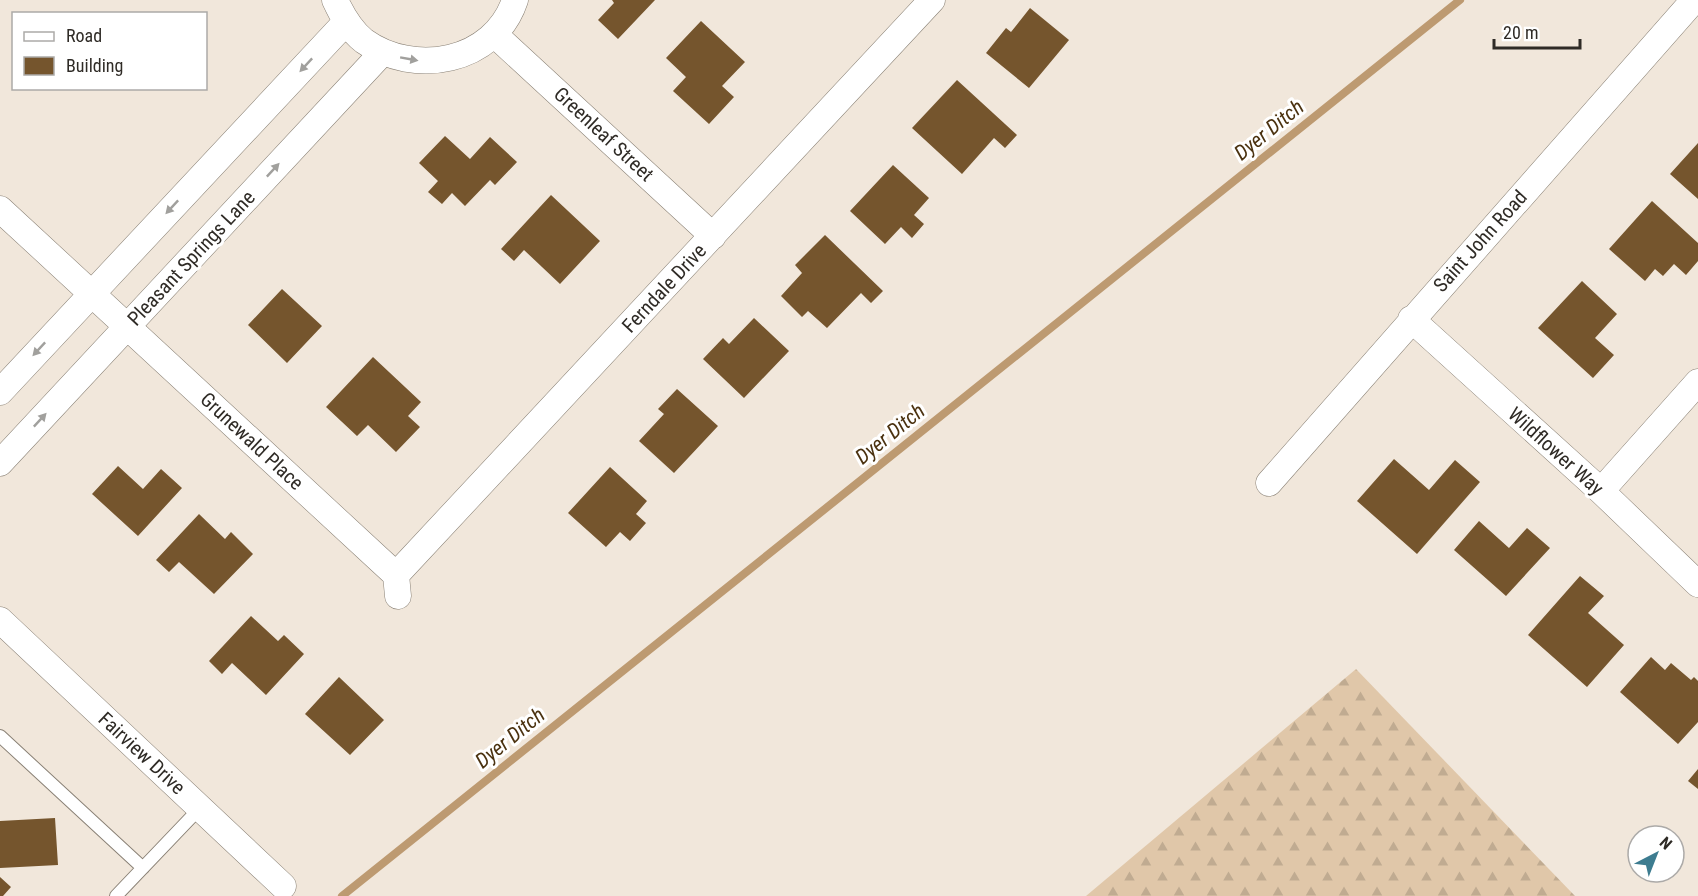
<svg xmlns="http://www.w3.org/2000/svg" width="1698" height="896" font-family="'Roboto Condensed',sans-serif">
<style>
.forest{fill:url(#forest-firs)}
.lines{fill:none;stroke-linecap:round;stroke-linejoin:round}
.stream{stroke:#bd9a71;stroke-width:8}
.building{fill:#75552d}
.service-casing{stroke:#898075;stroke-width:14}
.minor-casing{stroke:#898075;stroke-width:27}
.service{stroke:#fff;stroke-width:12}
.minor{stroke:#fff;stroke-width:26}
.oneway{fill:#a1a09d}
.labels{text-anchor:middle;stroke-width:6;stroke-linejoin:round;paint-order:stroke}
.street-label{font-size:20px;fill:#2f2b26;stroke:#fff}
.water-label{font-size:21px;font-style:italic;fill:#4b3210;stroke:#fff}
</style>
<defs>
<pattern id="forest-firs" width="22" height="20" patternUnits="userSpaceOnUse" patternTransform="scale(1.5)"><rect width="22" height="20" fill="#e0c7a9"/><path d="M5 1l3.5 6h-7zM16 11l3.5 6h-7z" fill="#c0ab91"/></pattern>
</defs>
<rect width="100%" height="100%" fill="#f1e7db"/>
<path class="forest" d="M1356 669 1575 896H1086Z"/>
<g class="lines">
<path class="stream" d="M342 896 1460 0"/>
</g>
<path class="building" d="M612 0H655L618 39 598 20 614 3Z
M1030 8 1069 40 1029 88 986 53 1006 28 1011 32Z
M701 21 745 62 722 86 734 97 709 124 673 91 686 77 666 58Z
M957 80 1017 135 1005 148 994 138 962 174 912 128Z
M445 136 470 159 490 137 517 162 495 185 490 180 465 206 452 193 442 204 428 192 438 181 419 163Z
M1698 143V199L1670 174Z
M893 165 929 198 914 215 924 224 912 238 901 227 885 244 850 211Z
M551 195 600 241 560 284 524 250 514 261 501 249Z
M1652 201 1698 243V261L1686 275 1674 264 1663 276 1655 269 1645 281 1609 249Z
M825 235 883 291 871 303 861 293 827 328 808 311 802 317 781 296 802 273 795 265Z
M1582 281 1617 314 1595 338 1614 355 1593 378 1538 328Z
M282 289 322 326 287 363 248 325Z
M754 318 789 351 744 398 703 359 723 338 729 344Z
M373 357 421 402 408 416 420 427 396 452 368 425 357 436 326 407Z
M677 389 718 426 674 473 639 441 664 414 658 409Z
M1394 459 1429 490 1455 460 1480 482 1417 554 1357 501Z
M118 466 143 489 161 469 182 488 138 536 92 494Z
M610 467 647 501 636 514 646 523 630 541 620 532 606 547 568 513Z
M199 514 225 539 231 532 253 554 214 594 179 562 169 572 156 560Z
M1479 521 1509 548 1527 528 1550 548 1506 596 1454 550Z
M1580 576 1604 596 1588 613 1624 645 1587 687 1528 635Z
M251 616 278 641 284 635 304 654 266 695 232 663 222 674 209 661Z
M1651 657 1665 670 1671 663 1691 680 1694 677 1698 681V722L1678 744 1620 692Z
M339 677 384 720 350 755 305 714Z
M1698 769V789L1688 781Z
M55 818 58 865 0 868V821Z
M0 877 11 887 3 896H0Z"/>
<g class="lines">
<g class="service-casing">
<path id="service" d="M0 736 143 868
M116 896 200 808"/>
</g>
<g class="minor-casing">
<path id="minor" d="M335 0C342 15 350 30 364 41 414 77 494 63 515 0
M494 34 713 236
M0 209 396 575 398 596
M1411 319 1601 491 1698 584
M0 392 346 22
M0 463 382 53
M1269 483 1694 0
M1601 491 1698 382
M396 575 932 0
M0 620 283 886"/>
</g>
<use href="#service" class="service"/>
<use href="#minor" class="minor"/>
</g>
<defs><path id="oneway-solid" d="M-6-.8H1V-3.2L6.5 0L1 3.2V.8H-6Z" transform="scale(1.5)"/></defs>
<g class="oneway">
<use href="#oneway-solid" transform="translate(409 59) rotate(10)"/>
<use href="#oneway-solid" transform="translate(306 65) rotate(133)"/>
<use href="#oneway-solid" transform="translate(273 170) rotate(-47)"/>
<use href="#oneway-solid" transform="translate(172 207) rotate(133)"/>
<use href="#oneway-solid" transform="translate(39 349) rotate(133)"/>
<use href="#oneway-solid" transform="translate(40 420) rotate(-47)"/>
</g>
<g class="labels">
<g class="street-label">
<text transform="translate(604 134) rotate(43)" y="7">Greenleaf Street</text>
<text transform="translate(1480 241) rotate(-48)" y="7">Saint John Road</text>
<text transform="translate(191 258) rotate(-47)" y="7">Pleasant Springs Lane</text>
<text transform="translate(664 288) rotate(-47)" y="7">Ferndale Drive</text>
<text transform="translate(252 441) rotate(43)" y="7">Grunewald Place</text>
<text transform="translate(1556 451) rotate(42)" y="7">Wildflower Way</text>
<text transform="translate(142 753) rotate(43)" y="7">Fairview Drive</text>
</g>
<g class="water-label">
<text transform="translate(1269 130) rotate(-39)" y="7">Dyer Ditch</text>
<text transform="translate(890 434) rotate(-39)" y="7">Dyer Ditch</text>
<text transform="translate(510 738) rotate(-39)" y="7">Dyer Ditch</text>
</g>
</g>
<rect x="12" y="12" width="195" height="78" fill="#ffffff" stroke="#acaaa8" stroke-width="1.5"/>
<rect x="24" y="32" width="30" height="9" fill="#ffffff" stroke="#acaaa8" stroke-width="1.5"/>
<text x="66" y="42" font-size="18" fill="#2f2b26">Road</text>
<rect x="24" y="57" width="30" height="18" fill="#75552d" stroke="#acaaa8" stroke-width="1.5"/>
<text x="66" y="72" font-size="18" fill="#2f2b26">Building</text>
<g transform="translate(1656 854) rotate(42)"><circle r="28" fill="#ffffff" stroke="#acaaa8" stroke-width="1.5"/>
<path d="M0-4.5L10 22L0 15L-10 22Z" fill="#3d7c90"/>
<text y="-9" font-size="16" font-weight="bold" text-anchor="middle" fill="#2f2b26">N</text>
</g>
<path d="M1494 39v9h86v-9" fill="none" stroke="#2f2b26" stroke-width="3"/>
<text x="1503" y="39" font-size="18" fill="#2f2b26" stroke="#ffffff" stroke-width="4.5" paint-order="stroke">20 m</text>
</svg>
